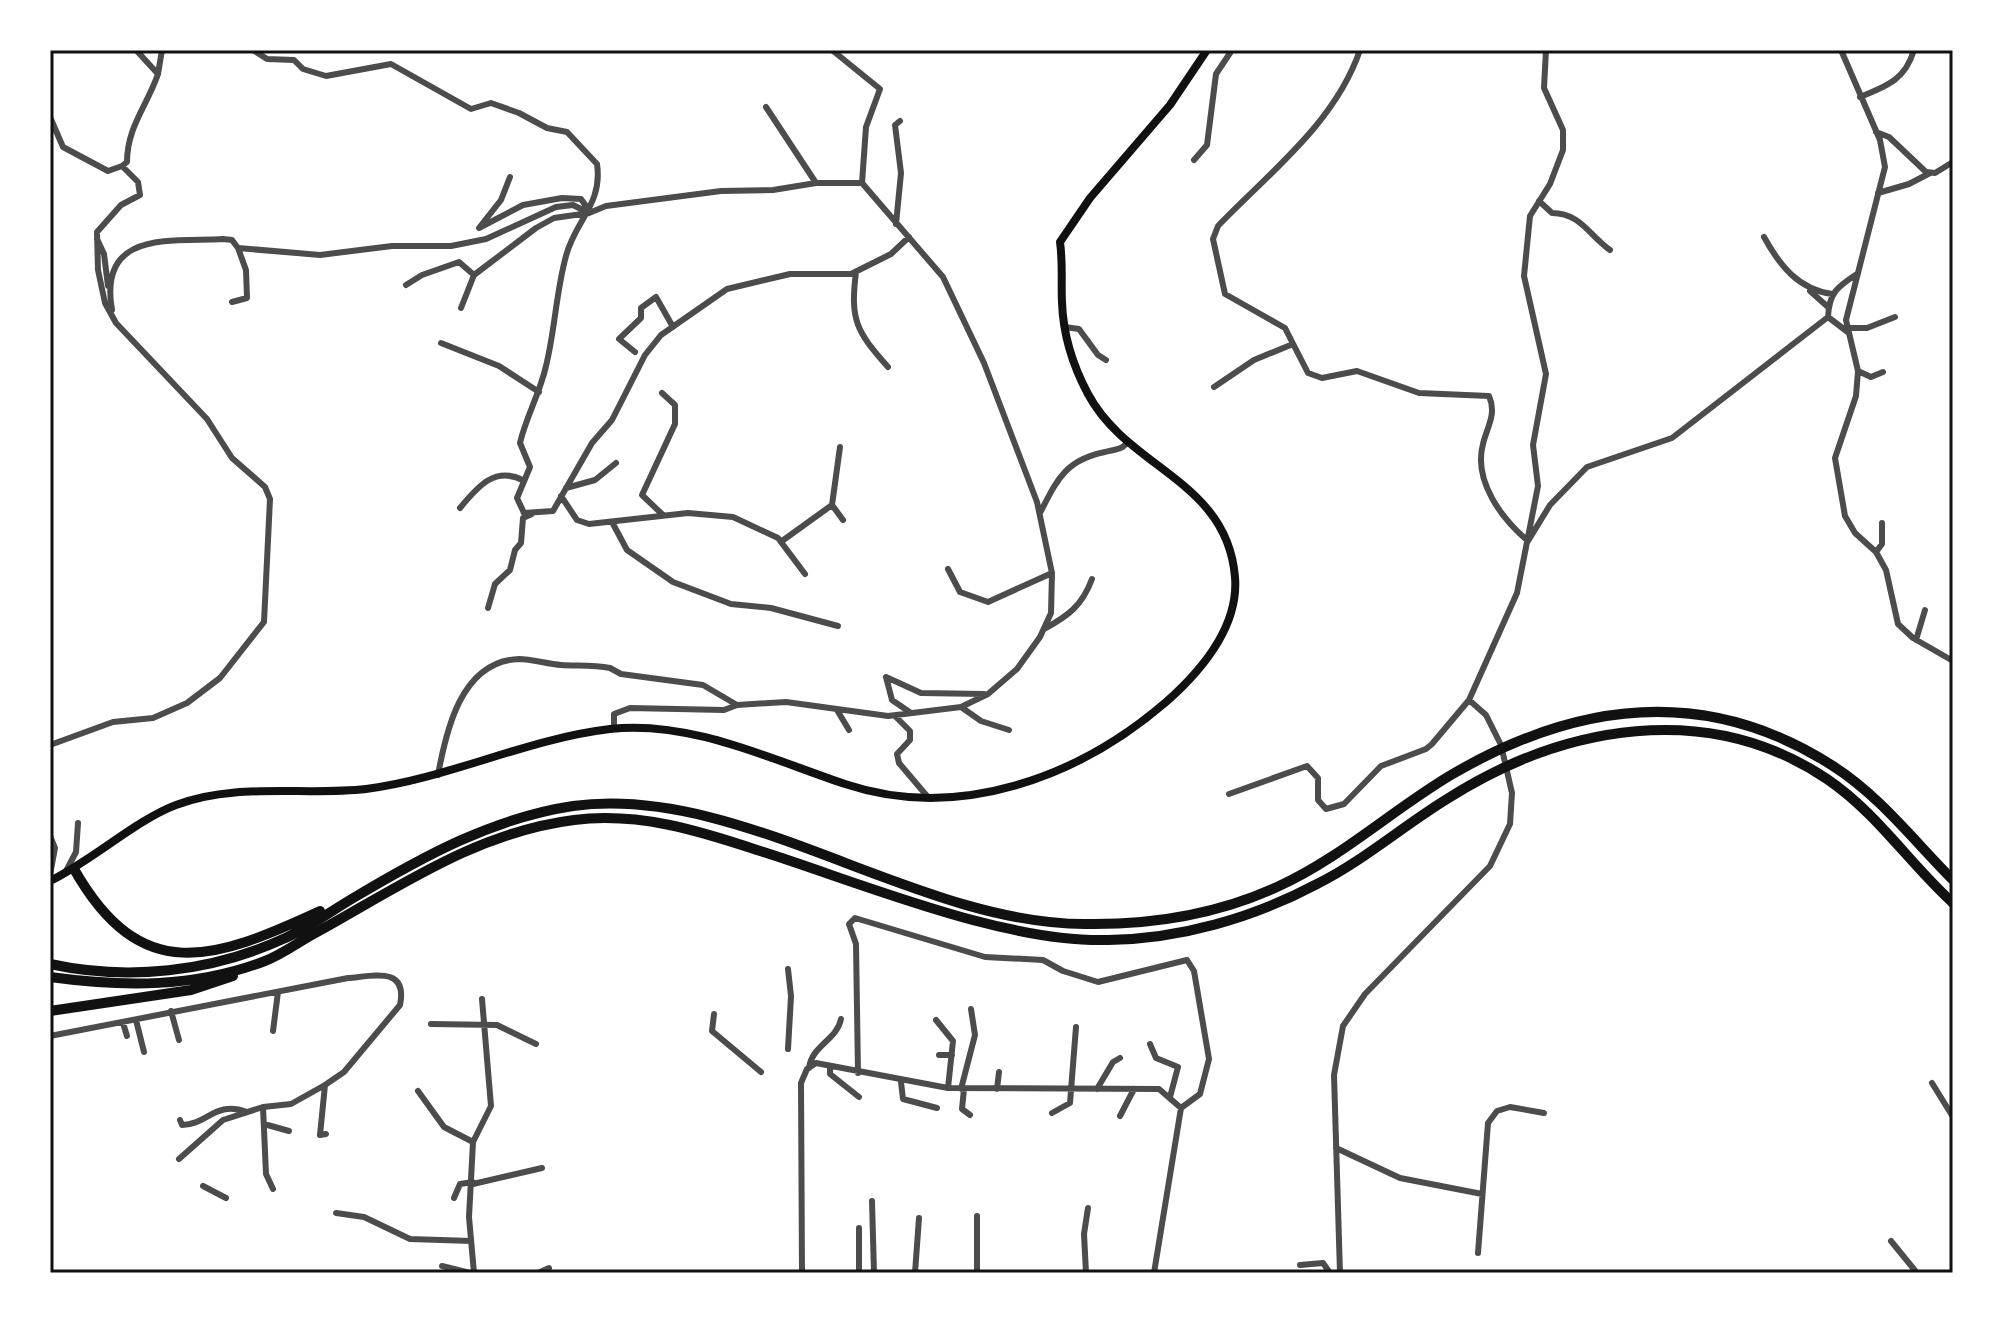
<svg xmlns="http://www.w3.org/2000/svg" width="2003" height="1323" font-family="'IBM Plex Sans',sans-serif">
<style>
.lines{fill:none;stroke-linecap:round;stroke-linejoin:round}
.minor{stroke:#4c4c4c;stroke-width:6}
.secondary{stroke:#111;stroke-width:8}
.motorway{stroke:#111;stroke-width:10}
.neatline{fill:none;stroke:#111;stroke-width:3}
</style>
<rect width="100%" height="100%" fill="#fff"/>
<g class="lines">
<path class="minor" d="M136 50 158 74 162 50
M253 50 267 59 294 60 303 69 326 76 391 64 471 109 491 103 519 113 547 128 567 132 597 164C603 204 575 221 566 256 556 292 555 330 546 366 540 393 526 417 520 443L530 467 517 498 524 513 553 511 592 443 612 420 645 355 661 335 727 289 790 274H851L891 254 909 237
M832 50 880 89 866 127 862 183
M1360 50C1335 123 1270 172 1218 226L1213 239 1225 294 1285 328 1308 373 1322 378 1357 371 1419 393 1489 396C1497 414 1487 427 1483 444 1473 481 1502 519 1528 541L1550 505 1587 467 1672 438 1828 317 1849 333
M1841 50 1880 140 1885 167 1846 320 1858 371 1856 396 1835 458 1845 516 1855 533 1876 552 1886 570 1898 624 1913 638 1953 661
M1860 97C1887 86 1905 80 1914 50
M766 107 816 183
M50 117 63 147 108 171 122 166 138 182 140 195 121 205 97 232 98 270 105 303 116 323 207 419 232 458 265 487 270 499 264 622 220 678 187 703 153 718 113 722 50 745
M1876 132 1889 137 1926 172 1935 173 1953 162
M1194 160 1207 145 1216 74 1232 50
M122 166 127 162C127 127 147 106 158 74
M510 177 501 200 479 228 523 205 562 198 581 199 588 209
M1878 193 1909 184 1930 173
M1539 201 1552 213C1580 213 1589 235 1610 250
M896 224 901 173 895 125 900 121
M1764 237C1780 266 1798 289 1832 294
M97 239 104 254 108 286
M856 272C850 320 856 331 888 367
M406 285 422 275 459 262 474 275
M1810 291 1828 307
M232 302 247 298 246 270 238 248
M461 308 474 275 536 228 554 218 589 213 606 206 721 191 773 190 816 183H862L943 277 984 363 1037 502 1052 573 1051 613 1040 637 1017 669 988 694 961 707 888 716 786 702 737 705 724 710 630 708 614 714V728
M112 310C98 230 170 242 223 239L232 240 238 248 320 255 392 246H451L486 239 556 207 573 205 589 213
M1828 317C1829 293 1837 287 1857 274
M1065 327 1079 329 1098 355 1106 360
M1848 328H1867L1895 317
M441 343 499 366 539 392
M635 352 619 339 641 318V308L656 297 673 327
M1858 371 1871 377 1883 372
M1214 387 1254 360 1293 344
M662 393 675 405V424L642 495 663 515
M840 447 832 505 843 520
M566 488 595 480 616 463
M561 496 577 520 589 524 688 513 733 517 778 538 805 574
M460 508C478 486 496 465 524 481
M1040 513C1057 480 1065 460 1105 452 1115 449 1120 451 1127 443
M612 522 627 550 673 582 731 604 771 608 838 626
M782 541 832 505
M1876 552 1882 544V523
M948 569 960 592 988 602 1052 573
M488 608 495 584 510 570 515 550 521 543 523 518 532 514
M1044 629C1068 616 1082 606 1092 579
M1916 640 1925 610
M886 677 921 693 984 694
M886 677 892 700 911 713
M961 707 981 721 1009 730
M837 710 849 730
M895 716 910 731V740L897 754 899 763 927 796
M438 775C446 731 461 661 519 659 532 659 547 664 561 665 578 666 594 665 610 668L621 674 703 685 737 705
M1229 794 1307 766 1318 778V800L1326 809 1344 804 1381 766 1426 749 1432 744 1469 700 1517 593 1538 486 1533 445 1546 374 1524 276 1530 216 1550 184 1563 150V130L1544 88 1546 50
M50 836 55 848 50 875
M65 873 76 852 78 823
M171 1011 179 1040
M714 1014 712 1031 761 1072
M136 1020 144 1052
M936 1020 953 1041 948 1088
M123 1023 127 1036
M431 1024 497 1025 536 1044
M273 1031 278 992
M50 1036 348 978C373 976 408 966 400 1005L344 1072 325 1085 291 1104 263 1107 223 1120 179 1159
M1150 1044 1156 1058 1178 1067 1170 1097
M788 1049 791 996 788 969
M939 1055H952
M830 1066V1074L859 1097
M809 1068C812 1045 837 1040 841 1019
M858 1073 856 944 849 924 855 918 985 957 1043 960 1063 971 1098 982 1187 960 1194 971 1209 1059 1200 1094 1181 1108 1154 1273
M901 1082 903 1099 937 1108
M1932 1083 1953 1117
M325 1085 320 1135 326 1134
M961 1089 975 1035 971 1009
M964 1089 962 1109 970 1115
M997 1089 999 1072
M1097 1089 1113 1062 1120 1058
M418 1091 444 1127 473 1142
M263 1107 266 1174 273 1189
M1052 1113 1070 1103 1076 1027
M1120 1116 1134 1089
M180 1120 182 1125C207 1125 215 1100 247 1112
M264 1124 289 1131
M1336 1148 1400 1178 1482 1194
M473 1184 542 1168
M203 1186 226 1198
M454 1198 460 1184 473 1182
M872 1201 874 1273
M336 1213 364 1217 410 1239 471 1241
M1891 1241 1917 1273
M1478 1253 1488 1123 1497 1111 1510 1107 1544 1113
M1300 1265 1323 1263 1330 1273
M442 1266 470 1273
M474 1273 469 1217 473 1142 491 1106 482 999
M538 1273 549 1268
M802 1273 801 1083 807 1069 816 1063 948 1088 1159 1089 1181 1108
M859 1273V1228
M915 1273 919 1218
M977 1273V1216
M1086 1273 1084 1234 1088 1208
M1340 1273 1334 1075 1343 1026 1365 994 1490 866 1510 824 1512 793 1501 745 1486 715 1469 700"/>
<path class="secondary" d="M50 881C93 860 136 820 176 805 235 782 304 796 366 789 450 778 526 739 610 729 690 720 770 759 845 784 959 822 1079 777 1166 702 1201 671 1239 626 1235 577 1227 480 1128 469 1088 394 1073 366 1063 333 1062 302 1061 281 1063 263 1060 242L1090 198 1170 105 1207 50"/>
<path class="motorway" d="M74 869C141 987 214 960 320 911
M50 964C128 981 211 972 283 939 308 928 331 911 355 897 424 856 493 818 573 806 741 783 915 924 1085 924 1150 925 1218 914 1277 887 1341 858 1392 810 1451 775 1577 701 1707 685 1833 766 1880 796 1914 841 1953 880
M50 977C123 987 195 988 265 961 284 954 301 940 319 931 402 885 478 832 574 820 638 812 697 830 757 850 859 882 1002 943 1108 940 1180 939 1253 918 1317 884 1363 861 1403 826 1447 799 1563 725 1708 699 1827 779 1877 813 1909 863 1953 903
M50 1011 191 990 233 976"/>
</g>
<rect width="2003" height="1323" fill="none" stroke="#ffffff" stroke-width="104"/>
<rect x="52" y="52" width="1899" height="1219" class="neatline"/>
</svg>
